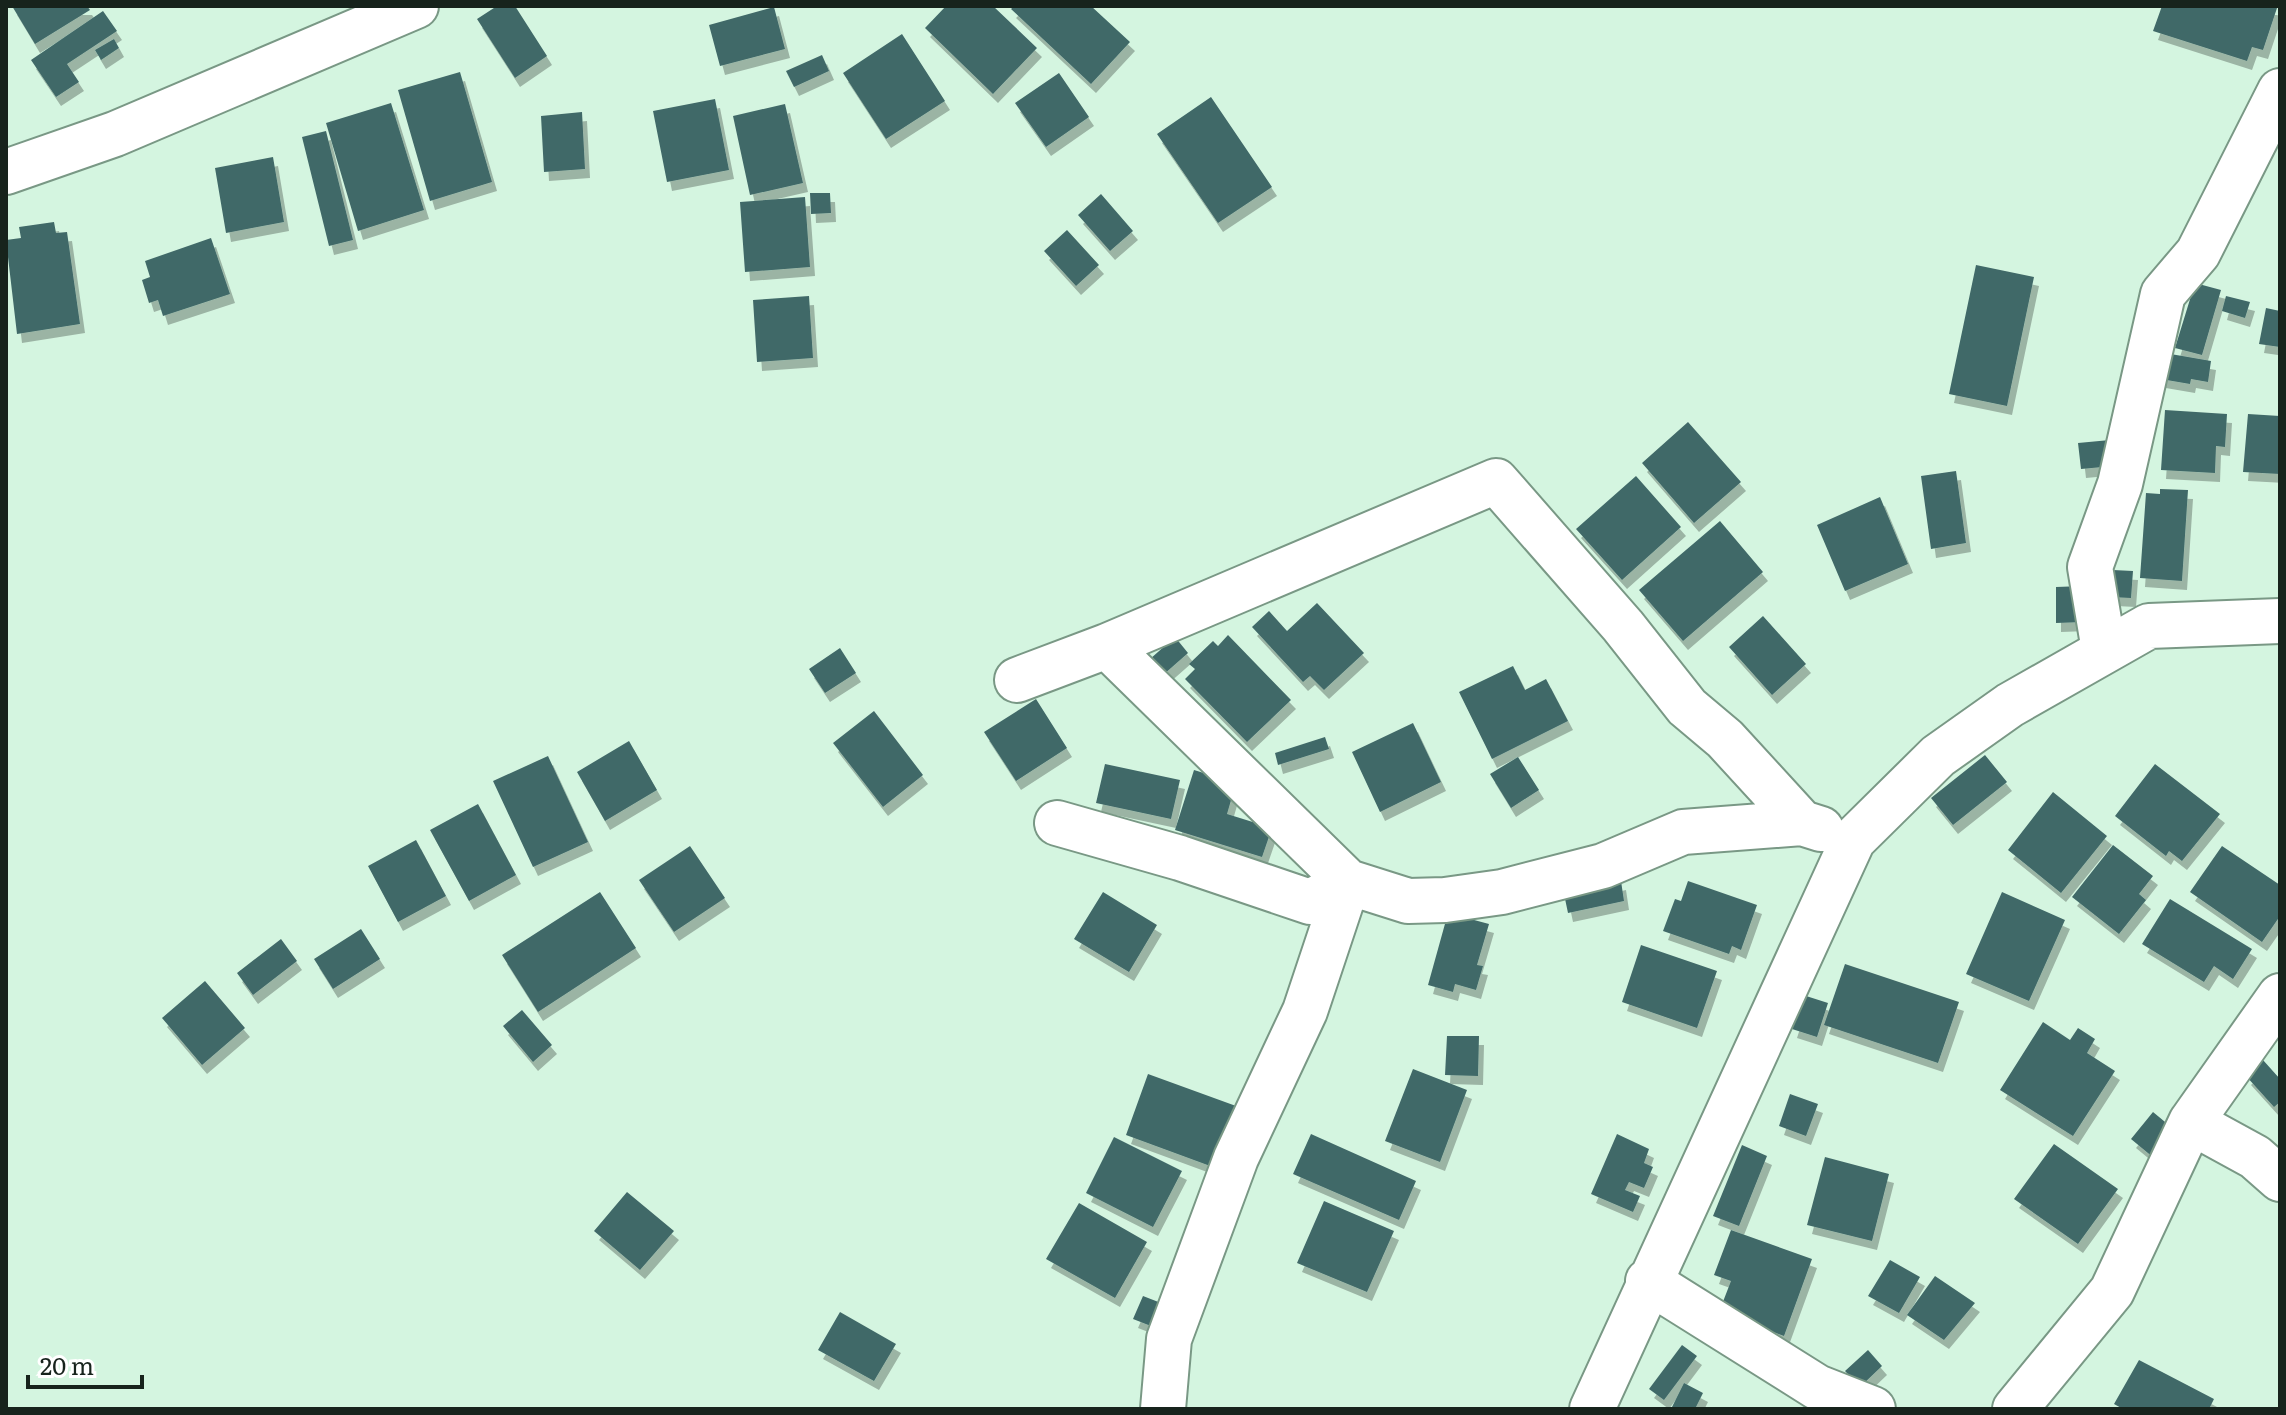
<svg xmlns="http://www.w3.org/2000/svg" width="2286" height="1415" font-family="Literata,serif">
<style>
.building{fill:#416968;filter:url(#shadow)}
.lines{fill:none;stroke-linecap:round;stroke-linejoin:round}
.minor-casing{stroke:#799885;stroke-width:48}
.minor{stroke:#fff;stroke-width:44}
</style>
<defs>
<filter id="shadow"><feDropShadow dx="5" dy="9" stdDeviation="0" flood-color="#0004"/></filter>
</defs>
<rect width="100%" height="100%" fill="#d4f5e0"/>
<path class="building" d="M12 6H87L90 10 35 44Z
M497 6H515L547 56 515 78 477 19Z
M946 6H993L1037 48 993 94 925 28Z
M1014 6H1091L1130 42 1091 84 1011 9Z
M2162 6H2272L2277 8 2263 50 2252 47 2247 61 2153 31Z
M774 7 785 49 720 66 709 25Z
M103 11 117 31 67 64 79 82 56 97 31 60Z
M902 34 945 101 886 139 843 73Z
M114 39 119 48 101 60 95 50Z
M822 55 829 71 794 87 786 71Z
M460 72 492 182 430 201 398 90Z
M1059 73 1089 117 1046 147 1015 103Z
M1211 97 1272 187 1218 223 1157 134Z
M715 99 729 170 667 182 653 111Z
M391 103 424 210 358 231 326 123Z
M785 104 803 183 750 195 733 116Z
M582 112 585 169 544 172 541 116Z
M326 131 353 240 329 246 302 137Z
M273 157 284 222 226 233 215 168Z
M810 193H830L831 213 811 214Z
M1101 194 1133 231 1110 251 1078 215Z
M805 197 810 267 745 272 740 202Z
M54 222 56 233 67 232 80 324 17 334 6 240 21 238 19 227Z
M1067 230 1099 265 1076 286 1044 251Z
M211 238 230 294 163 316 158 300 149 303 142 280 150 277 145 261Z
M1976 265 2034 277 2007 406 1949 394Z
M2195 283 2221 290 2202 355 2175 348Z
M809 296 813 358 757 362 753 300Z
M2226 296 2250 302 2245 318 2222 311Z
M2266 308 2280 311V347L2259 344Z
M2159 352 2211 361 2208 382 2191 379 2190 384 2155 378Z
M2165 410 2227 414 2225 447 2216 446 2215 473 2161 470Z
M2248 414 2280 416V474L2243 472Z
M1688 422 1741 482 1694 523 1642 463Z
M2110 440 2113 466 2081 469 2078 443Z
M1956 471 1966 543 1931 549 1921 476Z
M1636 476 1681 527 1622 580 1576 529Z
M2160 489 2188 490 2182 581 2140 578 2146 493 2160 494Z
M1880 497 1908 564 1845 591 1817 525Z
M1720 521 1763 572 1683 641 1639 590Z
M2113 570 2133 571 2131 598 2111 597Z
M2083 586V622L2056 623V587Z
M1317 603 1364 653 1324 690 1310 676 1303 682 1252 627 1269 611 1287 631Z
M1763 616 1806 664 1772 695 1729 647Z
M1228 635 1291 700 1247 742 1185 679 1195 669 1189 664 1213 641 1218 646Z
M1175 637 1188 653 1163 675 1150 659Z
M840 648 856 673 825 693 809 669Z
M1513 666 1525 690 1546 679 1568 721 1492 759 1459 692Z
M1036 699 1067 748 1016 781 984 732Z
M874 711 923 775 883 807 833 743Z
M1413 723 1441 782 1380 812 1352 752Z
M1325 737 1329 749 1278 765 1275 753Z
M629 741 657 790 605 821 577 772Z
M1985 755 2007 782 1953 825 1931 798Z
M548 756 588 842 533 867 493 781Z
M1518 757 1539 790 1511 808 1490 774Z
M1105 764 1180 780 1171 819 1096 803Z
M2155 764 2220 814 2182 861 2169 851 2166 856 2115 816Z
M1194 770 1236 783 1227 814 1272 828 1262 857 1175 830Z
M2053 792 2107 836 2061 893 2008 850Z
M478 804 516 875 469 901 430 830Z
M416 840 446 896 398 922 368 866Z
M2113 845 2153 876 2139 894 2146 900 2119 934 2072 897Z
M690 846 725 898 674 932 639 880Z
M2222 846 2280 885V916L2262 942 2190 892Z
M1621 881 1624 901 1568 913 1564 894Z
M1688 881 1757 905 1741 950 1732 946 1729 954 1663 931 1675 899 1681 901Z
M600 892 636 948 538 1012 502 955Z
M1103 892 1157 925 1129 972 1074 939Z
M2002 892 2065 920 2029 1001 1966 974Z
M2170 899 2252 949 2233 979 2214 966 2204 982 2142 944Z
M1448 913 1489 924 1477 965 1483 966 1476 990 1455 984 1453 992 1428 985Z
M361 929 380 959 333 989 314 959Z
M281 939 297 961 253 995 237 973Z
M1641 945 1717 971 1697 1028 1622 1002Z
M1845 964 1959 1002 1938 1063 1824 1025Z
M205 981 245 1028 202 1065 162 1018Z
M1803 995 1828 1003 1817 1037 1792 1029Z
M522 1010 552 1045 533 1062 503 1026Z
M2043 1022 2070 1040 2078 1028 2095 1039 2087 1053 2115 1071 2073 1136 2000 1090Z
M1447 1036H1479L1478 1076 1445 1075Z
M2263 1060 2280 1079V1102L2274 1107 2246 1076Z
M1413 1069 1467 1090 1440 1162 1385 1141Z
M1148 1074 1236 1106 1213 1167 1126 1135Z
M1790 1094 1818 1104 1806 1136 1779 1126Z
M2153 1112 2176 1131 2154 1158 2131 1139Z
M1311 1134 1416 1181 1399 1220 1293 1174Z
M1617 1134 1649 1149 1644 1163 1653 1167 1644 1188 1629 1182 1625 1190 1640 1196 1633 1212 1591 1194Z
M1114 1137 1182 1171 1153 1227 1086 1193Z
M2054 1144 2118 1189 2078 1244 2014 1199Z
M1742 1145 1767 1156 1739 1226 1713 1216Z
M1825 1157 1889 1174 1872 1241 1807 1225Z
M627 1192 674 1231 640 1270 594 1231Z
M1324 1201 1394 1231 1367 1292 1297 1263Z
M1079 1203 1147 1242 1115 1298 1046 1259Z
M1731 1230 1812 1259 1784 1336 1719 1312 1731 1281 1714 1275Z
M1890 1260 1920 1277 1899 1313 1868 1296Z
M1935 1276 1975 1303 1944 1340 1907 1315Z
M1143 1296 1161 1303 1151 1326 1133 1319Z
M840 1312 896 1344 874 1381 818 1350Z
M1682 1345 1697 1356 1664 1400 1649 1389Z
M1868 1350 1882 1366 1860 1387 1845 1371Z
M2139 1360 2214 1399 2209 1409H2123L2114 1404Z
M1684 1383 1703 1393 1695 1409H1671Z"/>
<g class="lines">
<g class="minor-casing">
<path id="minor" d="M6 172 115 134 416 6
M1107 646 1496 481 1623 626 1687 707 1725 739 1802 823
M2104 650 2090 567 2120 484 2163 294 2198 253 2280 91
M1017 680 1107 646 1348 882 1305 1011 1236 1158 1169 1339 1163 1409
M1057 823 1180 858 1310 902 1348 882 1408 901 1445 900 1502 892 1603 866 1683 832 1802 823 1821 829
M2191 1122 2255 1157 2280 1179
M1648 1281 1817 1387 1873 1409
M1592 1409 1853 840 1938 756 2010 705 2149 626 2280 621
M2015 1409 2112 1291 2191 1122 2280 996"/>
</g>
<use href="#minor" class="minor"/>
</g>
<rect width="2286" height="1415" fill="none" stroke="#17231c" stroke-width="16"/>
<path d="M28 1375v12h114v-12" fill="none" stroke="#17231c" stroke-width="4"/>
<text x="40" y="1375" font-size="24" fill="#17231c" stroke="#ffffff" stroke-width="6" paint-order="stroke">20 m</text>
</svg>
